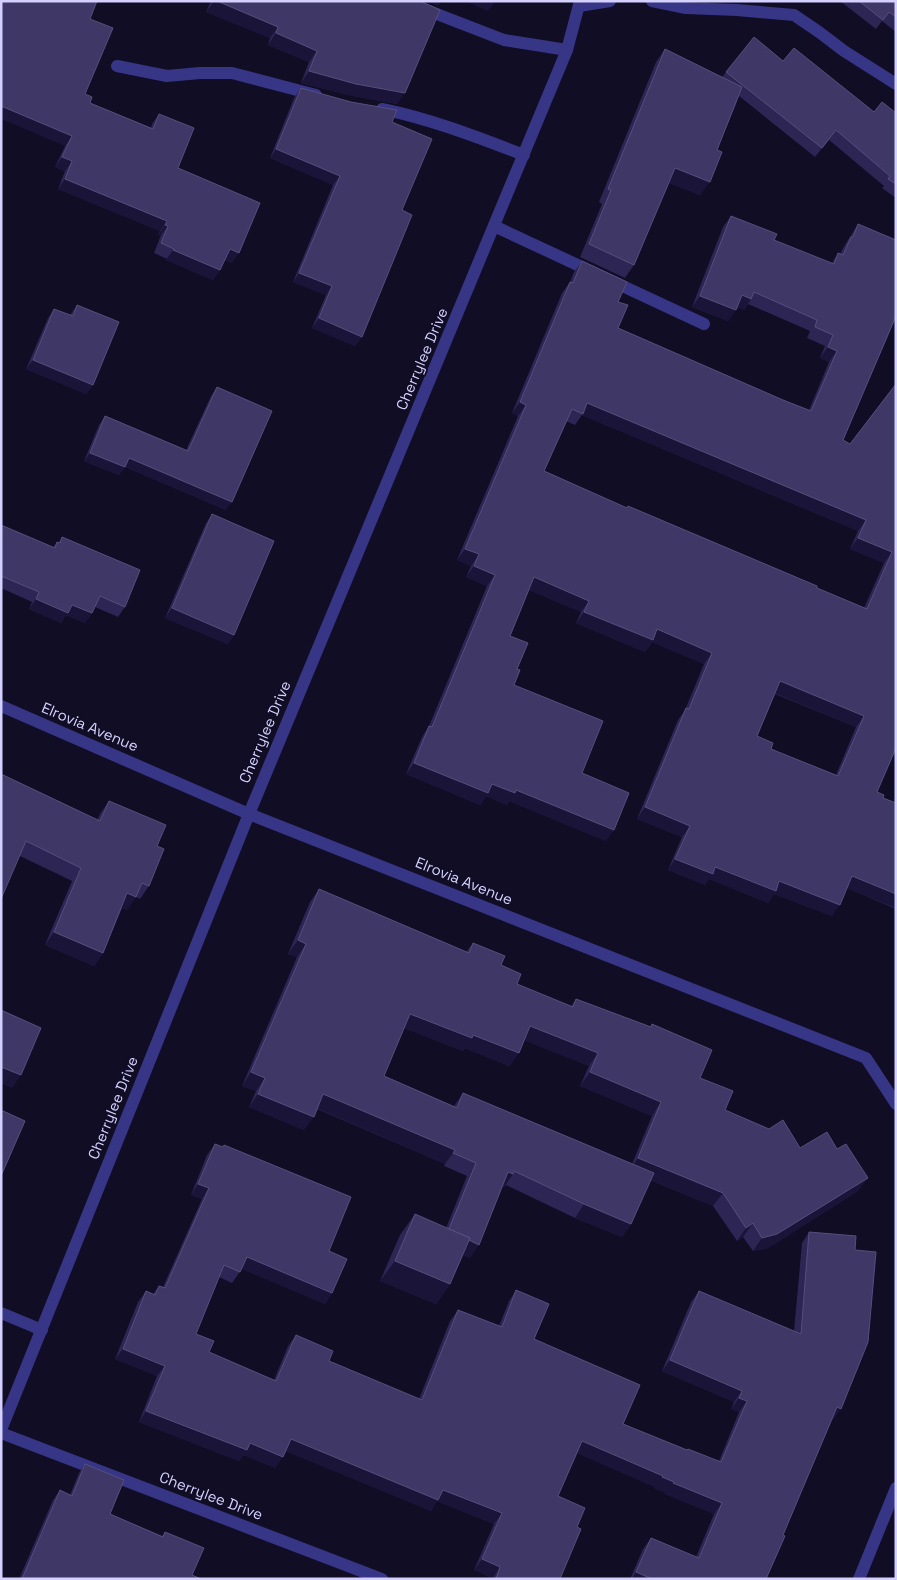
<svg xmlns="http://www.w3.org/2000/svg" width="897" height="1580" font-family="'Space Grotesk',sans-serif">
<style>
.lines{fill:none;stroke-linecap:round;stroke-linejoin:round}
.service{stroke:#373585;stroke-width:12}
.minor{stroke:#373585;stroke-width:12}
.wall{fill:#2d2553;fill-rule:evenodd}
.shaded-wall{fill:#1a1438}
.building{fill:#3f3765;stroke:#564f7e;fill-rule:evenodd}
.labels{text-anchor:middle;stroke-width:4;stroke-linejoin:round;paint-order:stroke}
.street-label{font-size:15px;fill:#d4d0ff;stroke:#100d24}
</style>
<rect width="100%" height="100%" fill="#100d24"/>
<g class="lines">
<path class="service" d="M403 1 504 40 567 50 580 1
M652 1 686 8 737 10 794 15 819 32 844 51 896 84
M579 6 610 1
M117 66 167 76 200 73H232L316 95
M382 109C431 119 477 137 524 155
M494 226 704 324
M1 1313 42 1330"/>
<path class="minor" d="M1 706 249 814 866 1058 896 1104
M1 1430 249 814 567 50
M1 1433 382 1579
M859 1579 896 1488"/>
</g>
<path class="wall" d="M211 1H420L397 104 348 95 301 83 309 62 268 45 270 38 206 12Z
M840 1H896V32L882 21 876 29Z
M90 19 85 94 90 103 151 128 152 124 159 114 178 168 232 263 225 260 220 270 213 280 166 260 167 259 154 253 161 235H158L160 231 58 189 65 171 55 167 65 146Z
M665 49 722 77 726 72 783 61 874 112 896 113V198L882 188 884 186 829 140 815 157 739 96 717 150 700 195 669 183 634 265 625 278 580 257 602 204 599 202 656 62Z
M301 88 392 122 402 210 362 337 355 346 312 328 326 295 293 282 333 185 270 158 294 98Z
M731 216 774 240 832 263 838 253 840 254 843 248 858 224 843 440 850 444 896 384V748L877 792 883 798 896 803V909L847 888 832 916 774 894 768 903 709 879 705 885 668 870 682 837 637 819 678 720 685 710 704 664 652 642 645 652 576 623 581 612 529 590 510 636 517 669 514 685 582 773 606 841 509 801 507 805 486 796 480 805 406 774 422 737 429 726 487 586 466 577 471 566 457 560 518 416 512 413 562 293 570 282 574 272 582 261 618 302V328L783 400 809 410 829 362 820 358 825 346 807 338 810 331 748 304 744 310 737 307 728 321 692 307 723 227ZM582 415 858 531 850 549 884 563 864 608 627 508 544 471 566 421 575 425ZM775 694 856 727 836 775 771 749 757 736Z
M77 305 93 385 86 394 26 369 48 318 54 309 70 315Z
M217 387 226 510 125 467 119 475 84 461 99 425 105 416 186 450 211 396Z
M212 514 234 635 228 644 165 618 206 523Z
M1 525 53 547 57 542H59L62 537 125 607 118 617 95 607 92 613 85 623 66 615 61 623 29 609 32 602 1 588Z
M1 774 97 820 100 814 109 801 157 846 149 886 140 899 136 897 127 910 122 908 103 953 94 966 45 945 72 881 20 856Z
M319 889 466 952 473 943 501 965 517 984 571 1006 576 999 650 1027 652 1024 700 1078 725 1110 800 1148 858 1191 768 1248 753 1251 743 1237 737 1241 713 1206 650 1180 631 1224 622 1237 575 1218 506 1185 504 1187H502L470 1258 463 1255 450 1284 436 1304 380 1281 400 1235 415 1214 446 1228 467 1176 444 1166 445 1164 317 1109 304 1130 249 1107 256 1091 242 1086 297 957 288 954 310 902ZM404 1028 463 1051 465 1048 509 1066 519 1053 524 1040 589 1066 580 1086 652 1116 632 1164 463 1093 454 1106 384 1076Z
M215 1144 329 1251 332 1293 325 1304 242 1269 232 1283 219 1277 196 1334 209 1352 274 1380 288 1346 296 1335 329 1361 419 1399 450 1321 458 1310 499 1326 509 1301 516 1290 534 1339 623 1424 687 1450 719 1461 739 1412 731 1409 734 1402 662 1371 691 1302 699 1291 794 1331 802 1243 809 1232 833 1420 832 1419 783 1535 766 1579H630L643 1549 651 1538 696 1557 714 1514 665 1494 666 1493 654 1488 655 1487 577 1453 558 1496 577 1527 560 1579H492L493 1578 474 1570 494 1524 437 1501 431 1511 286 1451 275 1468 244 1455 239 1461 139 1422 157 1376 115 1359 138 1302 146 1291 153 1294 159 1286 163 1287 202 1199 191 1195 207 1155Z
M85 1464 110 1514 162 1536 165 1532 192 1575 201 1579H19L53 1500 60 1490 70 1495 79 1473Z"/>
<path class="shaded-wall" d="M214 1H217L278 27 270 38 206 12Z
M426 1H442L438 6Z
M465 1H496L488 11Z
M276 33 317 51 309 62 268 45Z
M309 71 405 93 397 104 348 95 301 83Z
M1 106 72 136 65 146 1 119Z
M836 130 829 140 815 157Z
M276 149 340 176 333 185 270 158Z
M62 157 72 161 65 171 55 167Z
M675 168 710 182 700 195 666 182Z
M65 179 167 221 160 231 58 189Z
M165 225 168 226 161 235H158Z
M230 249 239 253 232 263 223 259Z
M173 250 220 270 213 280 166 260Z
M299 273 332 286 326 295 293 282Z
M742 295 751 299 744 310 734 306Z
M700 296 736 310 728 321 692 307Z
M319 318 362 337 355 346 312 328Z
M828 347 837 351 829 362 820 358Z
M33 360 93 385 86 394 26 369Z
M520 402 526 405 518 416 512 413Z
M587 403 866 520 858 531 582 415Z
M90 453 129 458 232 502 226 510 125 467 119 475 84 461Z
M858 538 892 552 884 563 850 549Z
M465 549 479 554 471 566 457 560Z
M474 566 495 575 487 586 466 577Z
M534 577 589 601 581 612 526 589Z
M36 599 72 605 92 613 85 623 66 615 61 623 29 609Z
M172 608 234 635 228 644 165 618Z
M584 612 657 629 712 653 704 664 652 642 645 652 576 623Z
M780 681 864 716 856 727 772 692Z
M414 763 516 790 614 830 606 841 509 801 507 805 486 796 480 805 406 774Z
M645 807 690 826 682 837 637 819Z
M675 859 779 881 840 905 832 916 774 894 768 903 709 879 705 885 668 870Z
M852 876 896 894V908L844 887Z
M127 893 136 897 127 910 118 906Z
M54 932 103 953 94 966 45 945Z
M298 940 306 944 297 957 288 954Z
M410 1014 473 1035 519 1053 509 1066 465 1048 463 1051 401 1027Z
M530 1026 598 1053 589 1066 520 1039Z
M1 1067 21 1075 12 1088 1 1083Z
M251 1072 265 1078 256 1091 242 1086Z
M590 1072 661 1102 652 1116 580 1086Z
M258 1094 314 1117 304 1130 249 1107Z
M323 1094 455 1150 445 1164 314 1107Z
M638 1158 723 1193 713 1206 629 1171Z
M508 1172 513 1174 504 1187 499 1185Z
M868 1178 858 1191 768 1248 753 1251 762 1238Z
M198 1184 209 1188 202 1199 191 1195Z
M584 1204 631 1224 622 1237 575 1218Z
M753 1223 743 1237 737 1241 746 1228Z
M448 1232 479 1245 470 1258 438 1245Z
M247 1257 332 1293 325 1304 239 1268Z
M395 1261 450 1284 436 1304 380 1281Z
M123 1349 165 1366 157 1376 115 1359Z
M670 1360 742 1391 734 1402 662 1371Z
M739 1398 747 1401 739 1412 731 1409Z
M837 1407 841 1409 833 1420 829 1418Z
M146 1411 250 1443 283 1457 275 1468 244 1455 239 1461 139 1422Z
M291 1439 443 1490 502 1513 494 1524 437 1501 431 1511 283 1450Z
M582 1441 663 1476 655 1487 574 1452Z
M662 1477 674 1482 722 1503 714 1514 665 1494 666 1493 654 1488Z
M482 1559 500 1567 493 1578 474 1570Z
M636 1572 652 1579H632Z"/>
<path class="building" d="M1 1H97L90 19 113 28 85 94 92 97 90 103 153 129 159 114 194 128 178 168 260 203 239 253 230 249 220 270 173 250 174 249 161 243 168 226 165 225 167 221 65 179 72 161 62 157 72 136 1 106Z
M217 1H420L440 10 405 93 356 84 309 71 317 51 276 33 278 27Z
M859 1H896V17L889 12 883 20Z
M754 37 783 61 794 48 874 112 882 102 896 113V184L888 179 890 176 836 130 822 148 726 72Z
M665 49 742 87 717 150 722 152 710 182 675 168 634 265 589 244 611 190 608 189Z
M301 88 351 102 397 110 392 122 432 139 402 210 412 215 362 337 319 318 332 286 299 273 340 176 276 149Z
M731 216 777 234 774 240 834 264 838 253 843 255 851 237H853L858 224 896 240V316L843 440 850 444 896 384V748L877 792 884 795 883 798 896 803V894L852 876 840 905 779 881 776 891 715 867 713 874 675 859 690 826 645 807 686 708 689 709 712 653 657 629 653 640 584 612 589 601 534 577 510 636 528 643 517 669 520 670 514 685 603 721 582 773 629 793 614 830 516 790 515 793 492 784 488 793 414 763 429 726 432 727 495 575 474 566 479 554 465 549 526 405 520 402 570 282 573 283 582 261 627 282 618 302 628 305 618 328 783 400 811 411 837 351 828 347 833 335 815 327 817 320 754 292 751 299 742 295 736 310 700 296ZM587 403 866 520 858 538 892 552 867 609 817 588V586L628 506 627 508 544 471 572 409 583 414ZM780 681 864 716 838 776 771 749 773 743 757 736Z
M77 305 119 322 93 385 33 360 54 309 73 316Z
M217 387 272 411 232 502 129 458 125 467 90 453 105 416 188 451Z
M212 514 274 541 234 635 172 608Z
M1 525 55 548 57 542 60 543 62 537 140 570 125 607 100 596 92 613 72 605 68 613 36 599 39 592 1 576Z
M1 774 100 821 109 801 166 825 157 846 164 849 149 886 142 883 136 897 127 893 103 953 54 932 81 868 26 841 1 899Z
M319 889 469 953 473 943 505 956 501 965 521 974 517 984 573 1007 576 999 651 1027 652 1024 712 1050 700 1078 733 1091 725 1110 769 1129 783 1120 800 1148 827 1132 837 1149 846 1144 868 1178 777 1234 762 1238 753 1223 746 1228 723 1193 638 1158 661 1102 590 1072 598 1053 530 1026 519 1053 473 1035 472 1038 410 1014 384 1076 457 1108 463 1093 654 1173 631 1224 584 1204 514 1171 513 1174 508 1172 479 1245 469 1240 470 1238 449 1229 476 1163 453 1153 455 1150 323 1094 314 1117 258 1094 265 1078 251 1072 306 944 298 940Z
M1 1010 41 1028 21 1075 1 1067Z
M1 1110 25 1121 1 1176Z
M215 1144 223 1147 224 1145 351 1197 329 1251 347 1259 332 1293 247 1257 240 1272 224 1265 196 1334 214 1341 209 1352 276 1381 296 1335 333 1351 329 1361 422 1400 458 1310 502 1327 516 1290 549 1304 534 1339 640 1385 623 1424 687 1450 688 1449 721 1462 747 1401 739 1398 742 1391 670 1360 699 1291 801 1334 809 1232 856 1236 855 1250 876 1252 868 1342 841 1409 837 1407 783 1535 785 1536 766 1579H652L636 1572 651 1538 699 1558 722 1503 673 1483 674 1482 662 1477 663 1476 582 1441 558 1496 585 1508 577 1527 581 1529 560 1579H496L500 1567 482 1559 502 1513 443 1490 438 1500 291 1439 283 1457 250 1443 247 1450 146 1411 165 1366 123 1349 146 1291 155 1295 159 1286 165 1288 209 1188 198 1184Z
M415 1214 470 1238 450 1284 395 1261Z
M85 1464 124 1480 110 1514 163 1537 165 1532 204 1548 192 1575 201 1579H22L60 1490 72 1496Z"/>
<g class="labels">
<g class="street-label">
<text transform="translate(422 359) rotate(-67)" y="5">Cherrylee Drive</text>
<text transform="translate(90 727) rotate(23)" y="5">Elrovia Avenue</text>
<text transform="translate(265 732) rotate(-67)" y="5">Cherrylee Drive</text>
<text transform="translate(464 881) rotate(22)" y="5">Elrovia Avenue</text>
<text transform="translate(113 1108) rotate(-68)" y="5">Cherrylee Drive</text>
<text transform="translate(211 1496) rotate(21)" y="5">Cherrylee Drive</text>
</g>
</g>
<rect width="897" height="1580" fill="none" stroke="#d4d0ff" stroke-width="5"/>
</svg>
